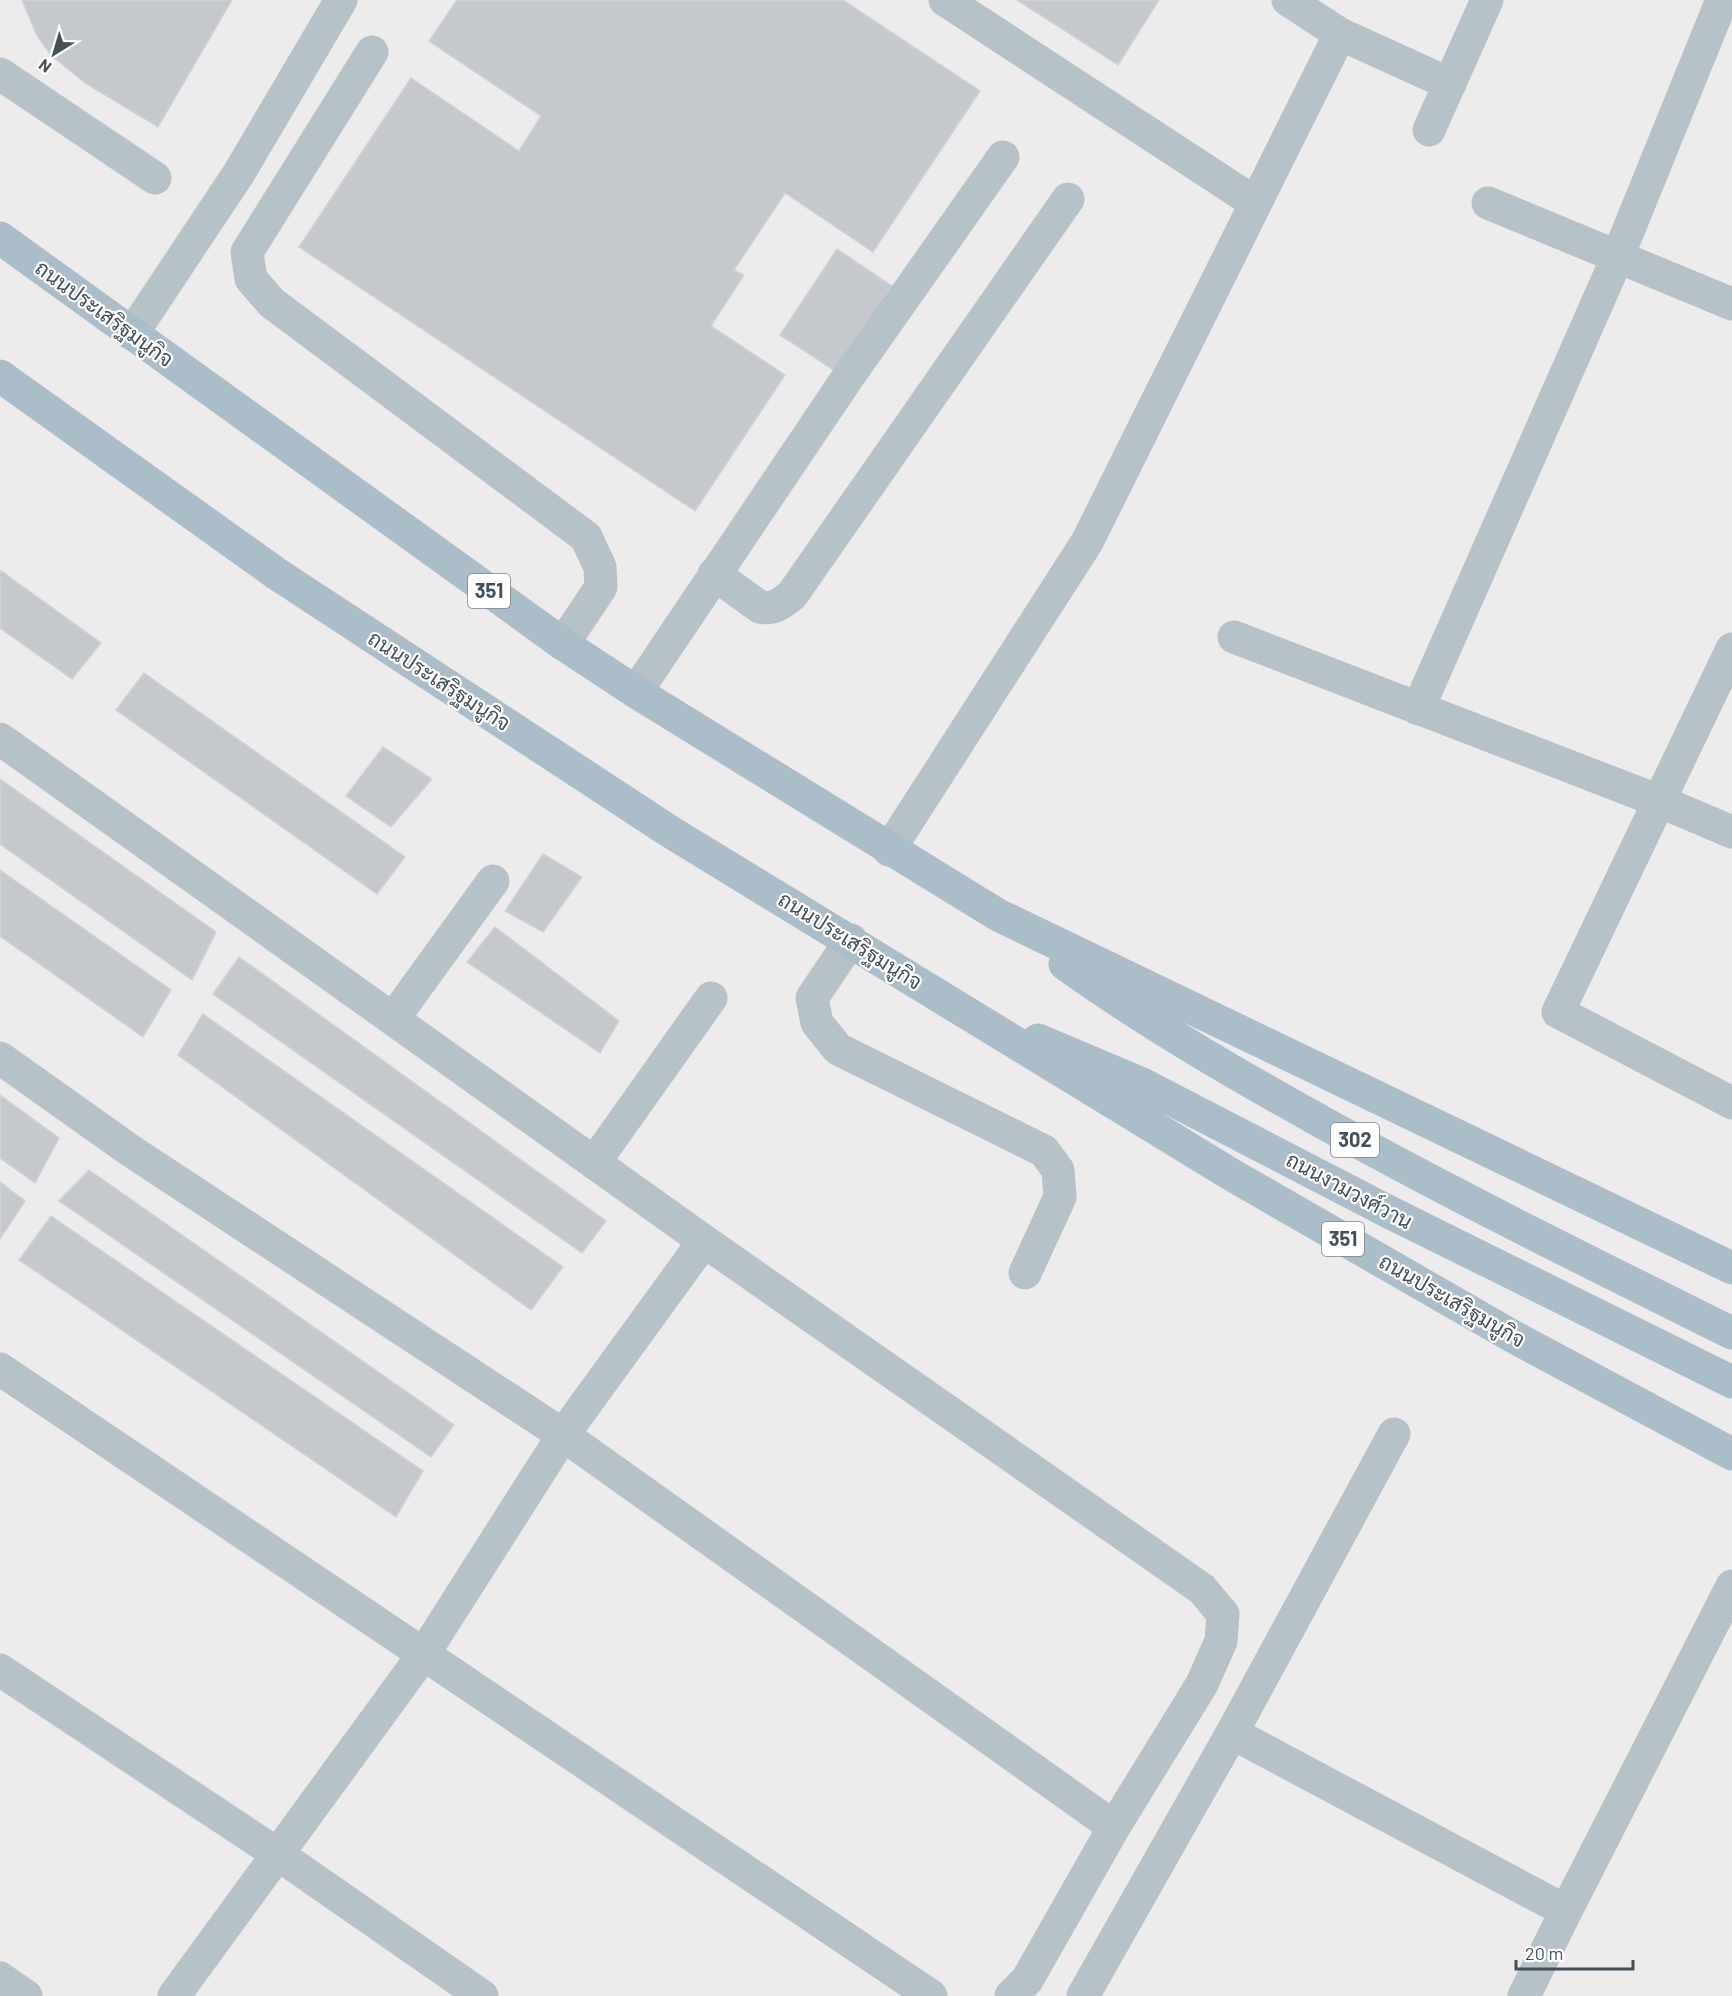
<svg xmlns="http://www.w3.org/2000/svg" width="1732" height="1996" font-family="Barlow,Sarabun,sans-serif">
<style>
.building{fill:#c5c9ce;stroke:#d0d2d7;stroke-width:1.5}
.lines{fill:none;stroke-linecap:round;stroke-linejoin:round}
.minor{stroke:#b7c1c8;stroke-width:33}
.major{stroke:#acbdca;stroke-width:33}
.labels{text-anchor:middle;stroke-width:4.5;stroke-linejoin:round;paint-order:stroke}
.shield{fill:#fff;stroke:#7d848a;stroke-width:1.5}
.shield-label{font-size:20px;font-weight:bold;fill:#455058}
.street-label{font-size:21px;fill:#455058;stroke:#fff}
</style>
<rect width="100%" height="100%" fill="#eeebec"/>
<path class="building" d="M22 0H232L158 127 85 83 51 55 37 36Z
M457 0H843L980 91 873 252 785 193 734 270 744 275 711 326 785 375 695 511 299 247 411 78 519 151 541 116 429 41Z
M1017 0H1159L1118 65Z
M837 249 892 286 835 371 780 335Z
M0 570 101 643 72 679 0 628Z
M144 673 405 857 377 894 116 710Z
M383 747 432 779 391 827 346 796Z
M0 779 216 932 192 980 0 844Z
M543 854 582 877 543 932 505 911Z
M0 870 171 990 143 1037 0 936Z
M495 927 619 1021 600 1053 467 962Z
M239 957 606 1221 582 1253 213 994Z
M203 1014 563 1267 531 1310 178 1055Z
M0 1095 59 1138 35 1183 0 1158Z
M89 1170 454 1425 431 1457 59 1201Z
M0 1182 25 1201 0 1239Z
M51 1216 423 1471 396 1517 19 1260Z"/>
<g class="lines">
<path class="minor" d="M945 0 1254 202
M1288 0 1340 34 1450 84
M372 52 247 252 251 279 272 303 586 537 600 567 601 587 563 644
M0 74 155 178
M1429 130 1487 0
M1488 203 1732 304
M132 334 239 173 341 0
M714 574 760 607C774 610 782 603 792 595L1068 199
M1234 637 1659 801 1732 832
M1732 649 1558 1012 1732 1103
M636 692 846 380 1003 157
M1418 709 1618 256 1722 0
M0 739 704 1241 1202 1589 1223 1614 1221 1641 1202 1684 1114 1827 1027 1980 1011 1996
M889 850 1087 542 1340 34
M851 940 812 998 817 1023 838 1049 1044 1151 1058 1170 1060 1197 1025 1273
M393 1019 493 881
M0 1058 131 1151 563 1435 1114 1827
M594 1163 711 998
M0 1369 931 1996
M0 1670 279 1855 482 1996
M1232 1733 1566 1911 1732 1586
M0 1978 26 1996
M174 1996 423 1655 563 1435 704 1241
M1083 1996 1232 1733 1394 1434
M1524 1996 1566 1911"/>
<path class="major" d="M0 238 563 644 636 692 998 915 1732 1268
M0 376 277 574 669 831 1232 1175 1512 1336 1732 1454
M1065 964C1146 1022 1232 1072 1320 1121 1455 1196 1593 1264 1732 1333
M1038 1040 1142 1084 1389 1212 1732 1382"/>
</g>
<g class="labels">
<g class="shield">
<rect x="468" y="574" width="42" height="34" rx="4.5"/>
<rect x="1331" y="1123" width="48" height="34" rx="4.5"/>
<rect x="1322" y="1222" width="42" height="34" rx="4.5"/>
</g>
<g class="shield-label">
<text x="489" y="598">351</text>
<text x="1355" y="1147">302</text>
<text x="1343" y="1246">351</text>
</g>
<g class="street-label">
<text transform="translate(104 314) rotate(36)" y="7">ถนนประเสริฐมนูกิจ</text>
<text transform="translate(439 681) rotate(33)" y="7">ถนนประเสริฐมนูกิจ</text>
<text transform="translate(850 941) rotate(32)" y="7">ถนนประเสริฐมนูกิจ</text>
<text transform="translate(1349 1191) rotate(28)" y="7">ถนนงามวงศ์วาน</text>
<text transform="translate(1452 1301) rotate(30)" y="7">ถนนประเสริฐมนูกิจ</text>
</g>
</g>
<g transform="translate(54 54) rotate(217)" stroke="#ffffff" stroke-width="4.5" paint-order="stroke">
<path d="M0-4.5L10 22L0 15L-10 22Z" fill="#455058"/>
<text y="-9" font-size="16" font-weight="bold" text-anchor="middle" fill="#455058">N</text>
</g>
<path d="M1516 1960v9h117v-9" fill="none" stroke="#455058" stroke-width="3"/>
<text x="1525" y="1960" font-size="18" fill="#455058" stroke="#ffffff" stroke-width="4.5" paint-order="stroke">20 m</text>
</svg>
